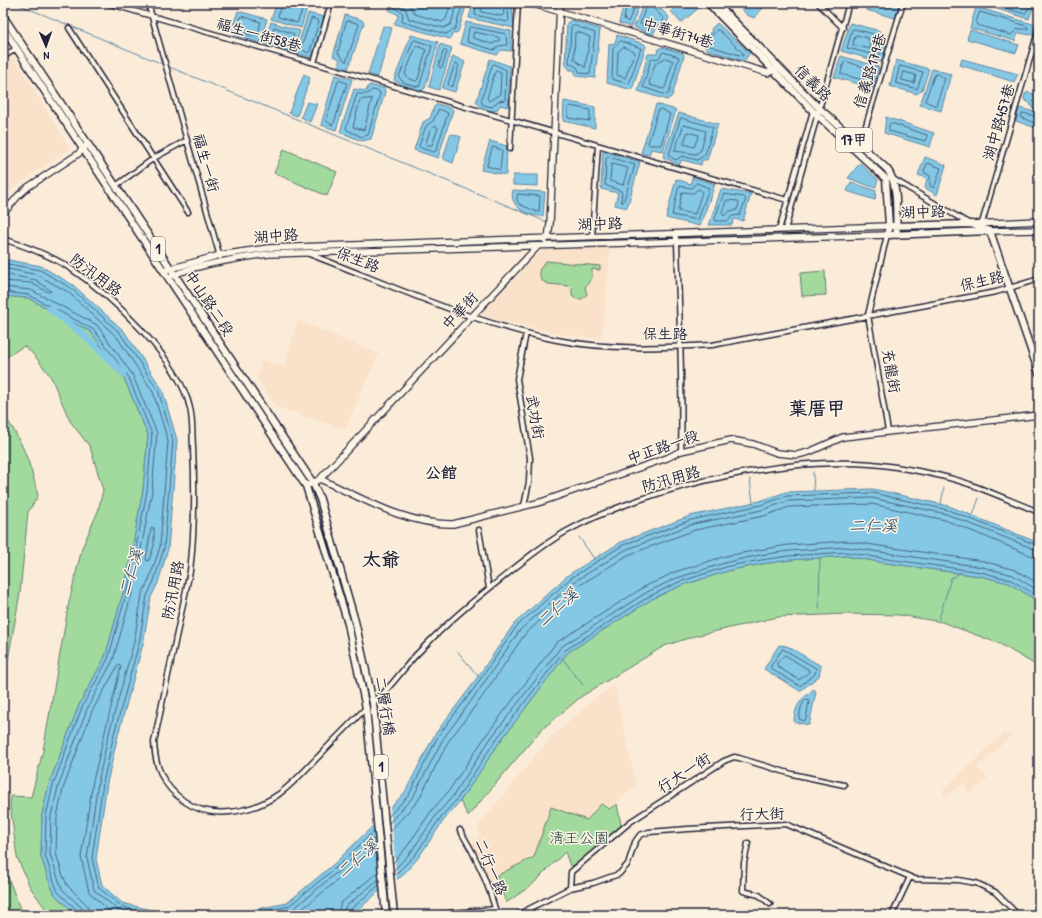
<svg xmlns="http://www.w3.org/2000/svg" width="1042" height="918" font-family="'Patrick Hand','LXGW WenKai TC',sans-serif">
<style>
.built{fill:#fae1ca}
.green{fill:#a2d99d;stroke:#627e6c}
.water{fill:#84c8e5;stroke:#5d86a1}
.pier{fill:#fbecd9}
.lines{fill:none;stroke-linecap:round;stroke-linejoin:round}
.shore{stroke:#49647f;stroke-width:1}
.stream{stroke:#5d86a1;stroke-width:1}
.river{stroke:#84c8e5;stroke-width:7}
.street-casing{stroke:#22223b;stroke-width:7}
.secondary-casing{stroke:#22223b;stroke-width:8}
.primary-casing{stroke:#22223b;stroke-width:9}
.street{stroke:#fcf5e5;stroke-width:4}
.secondary{stroke:#fcf5e5;stroke-width:5.5}
.primary{stroke:#fcf5e5;stroke-width:6}
.labels{text-anchor:middle;stroke-width:3;stroke-linejoin:round;paint-order:stroke}
.shield{fill:#fcf5e5;stroke:#63616e;stroke-width:1}
.shield-label{font-size:14px;font-weight:bold;fill:#22223b}
.street-label{font-size:15px;fill:#22223b;stroke:#fcf5e5}
.park-label{font-size:15px;fill:#485958;stroke:#fcf5e5}
.neighbourhood-label{font-size:16px;font-weight:bold;fill:#22223b;stroke:#fcf5e5}
.water-label{font-size:16px;font-style:italic;fill:#3f546e;stroke:#fcf5e5}
.district-label{font-size:19px;font-weight:bold;fill:#22223b;stroke:#fcf5e5}
</style>
<rect width="100%" height="100%" fill="#fbecd9"/>
<filter id="ink" filterUnits="userSpaceOnUse"><feTurbulence type="fractalNoise" baseFrequency=".025" numOctaves="2"/><feDisplacementMap in="SourceGraphic" scale="8" xChannelSelector="R" yChannelSelector="G"/><feConvolveMatrix kernelMatrix="1 2 1 2 8 2 1 2 1" color-interpolation-filters="sRGB"/></filter>
<g filter="url(#ink)">
<path class="built" d="M3 44 15 59 70 148 10 191 3 189Z
M608 247 610 250 602 339 558 334 484 317 483 312 542 250Z
M298 320 379 354 345 429 276 407 256 377 262 360 284 367Z
M615 686 636 785 609 809 601 804 587 821 551 807 534 857 496 876 487 886 470 845 480 836 478 826 548 740 599 695Z
M1004 733 1011 736 977 767 988 779 969 793 963 782 946 798 942 791Z"/>
<path class="green" d="M284 149 337 172 327 196 274 173Z
M546 261 600 266V270L592 269V278L585 287 587 294C583 300 578 301 572 296V288L570 286 548 284 541 280 539 270Z
M825 271 826 295 802 296 800 273Z
M3 296 28 298 91 332 124 378 148 435 143 490 126 583 105 657 79 705 49 784 42 815 41 856 48 878 55 895 77 915H50L30 887 17 857 10 805 11 796 31 797 43 751 69 602 82 548 98 511 103 490 90 447 70 421 51 377 34 355 24 346 3 359Z
M3 414C22 439 31 465 38 496L28 512 20 593 3 688Z
M846 556 886 563 980 576 1009 583 1039 602V667L1000 644 942 622 899 615 845 614 778 617 695 636 664 646 582 696 541 730 468 816 460 801 499 743 567 653 652 599 680 586 731 570 762 564 790 560Z
M601 804 609 809 617 804 622 829 582 862 570 866 565 852 533 884 506 903 496 876 534 857 551 807 587 820Z
M3 864 19 906 25 915H3Z"/>
<path class="water" d="M277 3 306 4V11L301 28 271 19Z
M391 3H467L458 32 452 34 450 39 394 24 399 15 389 10Z
M473 3H505L512 5 514 28 469 18Z
M624 3H640L631 27 619 23Z
M644 3H654L669 17 664 30 656 28 653 35 634 27Z
M680 3H698L701 6 681 23 671 11Z
M736 3H761L764 7 754 18 747 15Z
M867 3H900L895 18 866 10Z
M978 3H1030L1039 5V9L1033 7 1029 19Z
M976 7 1036 25 1032 35 1018 33 1015 41 970 28Z
M238 11 267 19 260 43 235 35 231 31Z
M308 13 324 17 312 58 296 53Z
M345 15 362 20 364 23 348 69 338 66 340 59 333 56Z
M571 20 600 29 595 78 575 76V70H570L565 64 567 23Z
M271 22 300 31 293 53 264 43Z
M466 22 511 31V51L501 50 497 55 460 44Z
M717 23 750 53 744 61 708 50 700 41 712 31 711 29Z
M850 23 880 31 878 40 887 45 881 62 841 51Z
M383 26 392 28 378 77 368 74Z
M970 30 1019 45 1016 53 967 39Z
M411 35 438 42 425 88 421 92 401 86 400 83 394 80Z
M617 35 644 44 646 46 632 90 607 83 609 44 615 43Z
M440 44 452 48 439 90 429 87Z
M662 47 683 53 684 56 672 96 667 100 638 91 648 54H657L658 49Z
M453 56 465 62 455 92 442 88Z
M841 56 879 67 873 88 834 77Z
M490 59 510 66 508 107 500 105 497 110C488 112 481 109 476 102Z
M962 59 1018 74 1014 82 960 65Z
M896 60 929 69 922 90 917 94 890 86Z
M932 69 951 74 941 111 920 105Z
M304 74 310 78 297 116 289 113Z
M335 75 352 79 336 130 321 125Z
M369 85 384 88 385 92 371 139 362 141 340 132 354 89 366 91Z
M1028 92 1039 96V110L1032 108 1030 103 1024 100 1025 94Z
M564 101 595 107V128L563 121Z
M307 102 317 104 310 122 301 117Z
M437 104 451 108 453 110 438 158 414 150 423 122 430 118 434 107Z
M656 104 676 110 663 151 651 149 649 155 641 153Z
M1019 108 1039 113V129L1016 121Z
M679 113 718 124 707 160H702L701 165 682 160 679 165 663 157Z
M886 117 934 133 930 147 884 133Z
M453 134 461 137 453 163 443 159 450 135Z
M490 141 507 146 506 175 481 170Z
M603 151 640 162 627 208 615 205 618 193 601 189Z
M925 157 946 165 937 195 925 188 927 178 918 175Z
M860 163 878 180 875 188 848 178Z
M513 175H538V186L513 185Z
M692 177 715 184 700 226 666 218 676 179 691 184Z
M851 182 876 191 875 200 847 191Z
M721 189 751 194 743 221 734 219 732 225H709Z
M513 190 545 192 543 216C529 217 508 207 513 190Z
M3 259 41 266 73 285 124 331 162 389 177 440 168 549 158 583 151 597 143 644 118 735 107 783 96 859 102 885 122 903 172 915H77L55 895 48 878 41 856 42 815 49 784 79 705 105 657 126 583 143 490 148 435 124 378 91 332 28 298 3 296Z
M873 489 949 506 1039 543V602L1009 583 980 576 886 563 846 556 790 560 762 564 731 570 680 586 652 599 567 653 499 743 460 801 444 820 418 858 401 877 386 885 357 911 349 915H227L287 903 335 863 384 815 405 792 435 734 470 688 514 624 568 575 621 542 690 516 760 501 786 492Z
M779 645 787 646 821 666 819 676 800 691 764 669Z
M814 689 816 692 809 725 794 722C794 706 802 698 814 689Z"/>
<path class="pier" d="M390 806 397 881 381 892 374 822Z"/>
<g class="lines">
<path class="shore" d="M281 3 278 17 297 23 302 11V3
M395 3V8L403 13 402 22 446 34 455 29 463 3
M400 3 406 10 409 19 444 28 451 24 457 3
M408 3 415 14 442 22 446 19 451 3
M476 3 475 15 507 22 509 20 507 3
M482 3 481 12 502 16 504 14 502 3
M627 3 624 19 628 22 636 3
M647 3 640 24 650 29 655 25H661L664 19 652 7 651 3
M989 3 1025 14 1032 3
M980 12 1027 26 1028 29H1017L1011 35 977 25 976 23Z
M242 16 261 22 257 37 237 31Z
M312 18 319 21 310 51 308 53 301 49Z
M347 21 357 23 359 25 346 62 338 53Z
M573 25 595 33 590 74 580 73 577 67 569 63 571 27Z
M274 27 294 34 290 47 270 40Z
M471 27 506 34 507 45 499 46 494 50 467 42 469 28Z
M854 29 874 34 875 42 882 47 879 56 847 48 852 30Z
M717 30H719L743 53V56L710 46 707 41Z
M474 32 498 37 500 40 492 44 473 38Z
M578 32 590 37 585 68 574 59 575 33Z
M856 35 868 38 871 49 853 45Z
M415 40 432 46 419 87 404 83 399 77 413 41Z
M621 41 641 48 629 84 612 79 613 49Z
M418 46 426 50 418 79 416 81 408 78 405 74 416 47Z
M624 47 635 52 625 78 617 75 618 52Z
M444 50 447 52 442 67 440 68 439 66Z
M663 52 679 57 669 93 666 95 643 87 651 59 659 58Z
M666 58 673 61 665 88 663 89 650 85 649 83 655 64Z
M845 61 873 70 870 82 841 74Z
M457 63 459 66 453 85 451 87 448 84 455 64Z
M494 64 506 70 505 100 498 101 492 107 483 105 481 101 492 66Z
M900 66 923 72 917 89 896 83Z
M497 71 501 73 500 94 489 101 487 98 495 72Z
M904 72 916 75 914 83 902 80Z
M937 74 945 78 936 106 925 101 934 76Z
M339 80 347 83 334 123 332 125 326 121Z
M372 90 379 91 380 94 368 135 362 137 347 130 346 128 357 94H367Z
M372 99 364 130 353 127 360 100Z
M570 106 590 110V121L568 118V108Z
M439 109 448 113 436 151 434 152 421 148 419 146 426 126 433 121Z
M661 109 670 114 661 145H650L648 143 658 111Z
M1039 117 1023 113 1020 117 1039 125
M681 118 713 127 705 155 697 160 682 156 676 160 669 156Z
M891 123 927 135V140L925 141 889 131V125Z
M684 125 706 131 701 150 696 154 675 151Z
M435 126 438 128 432 145H427L426 143 430 130Z
M688 132 699 135 694 147 684 144Z
M493 147 502 150 500 170 487 166Z
M609 157 635 165 623 203 621 201 622 194 621 191 605 185 606 159Z
M928 163 941 168 934 188 930 186V176L924 172Z
M612 164 628 168 623 185 610 181Z
M697 183 709 188 698 220 672 215 679 186 691 188Z
M699 189 702 192 695 214 678 211 682 192 693 193Z
M518 194 540 196 539 212H537L519 204 517 200Z
M724 194 744 197 746 199 740 215 732 216 728 221H716L715 219Z
M727 200 738 201 739 203 737 210 730 211 724 216 722 213Z
M3 263 40 270 71 288 120 333 158 390 173 440 164 548 154 581 147 596 139 643 114 734 103 783 92 858 99 888 121 906 151 915
M3 268 38 275 68 292 117 337 153 392 168 441 160 547 149 580 142 594 134 642 109 733 98 782 87 858 94 890 118 910 132 915
M3 274 36 280 51 291 48 292 31 283 3 281
M3 287 31 290 97 325 132 374 157 433 152 491 134 586 113 660 87 709 58 787 51 816 50 854 57 875 62 889 82 908 84 915
M3 292 29 295 94 330 128 376 152 434 147 491 129 584 108 659 82 707 53 785 46 816 45 855 52 876 58 892 78 911 79 915
M154 528V546L149 560 147 561 146 559 151 529Z
M783 649 816 668 815 674 800 686 771 669V666Z
M785 655 809 670V672L799 680 778 667 777 664Z
M805 700 808 699 809 701 806 719 804 721 799 719 801 708Z
M388 817 409 795 438 736 473 690 517 626 571 578 623 545 691 520 761 505 787 496 873 493 948 510 1039 546
M389 823 413 797 443 739 477 693 520 630 574 582 625 550 693 524 762 510 788 501 872 498 946 514 1039 551
M390 831 418 801 448 742 482 697 525 634 577 587 628 555 695 530 764 516 789 507 872 504 945 520 1032 556 1039 557
M393 863 406 848 432 810 448 792 487 734 556 643 644 587 675 572 726 556 759 550 788 545 846 541 983 561 1015 570 1039 584
M394 870 411 852 437 814 453 796 491 738 561 647 647 592 677 578 728 562 760 555 789 551 846 547 982 567 1013 575 1039 591
M394 876 415 855 441 817 457 799 495 741 564 651 650 596 679 582 729 566 761 560 789 556 846 552 887 559 981 572 1011 580 1039 597
M90 915 87 905 67 885 62 873 56 853 57 817 63 789 92 711 119 664 121 666 93 781 81 857 89 892 114 915
M249 915 289 906 338 866 374 831
M272 915 292 910 341 869 375 838
M295 915 345 874 375 845
M337 915 341 903 378 872
M343 915 345 907 379 879
M348 915 350 910 379 885"/>
<path class="stream" d="M15 3 165 65
M167 66 547 222
M818 104 824 85
M783 226 815 116
M813 472 814 491
M750 479 753 503
M941 504 944 488
M973 515 979 498
M579 537 595 560
M819 608 820 558
M939 619 951 578 962 572
M458 652 478 676
M562 658 583 685"/>
<path class="river" d="M50 309 84 335 123 373"/>
<g class="street-casing">
<path id="street" d="M107 3 787 200
M148 3 220 257
M818 3 843 28
M69 28 188 212
M3 57 17 48
M314 63 331 3
M860 145 903 3
M510 149 518 3
M893 179 970 224
M117 185 154 158 187 140
M982 223 1039 28
M779 230 813 111
M785 230 849 3
M675 234 677 242C679 312 683 382 681 451
M887 235 868 315 888 431
M592 237 598 146
M3 239C25 246 50 255 70 268 111 295 179 359 190 408 193 420 192 434 193 447 195 489 195 529 190 571L154 742C155 767 163 786 184 801 211 821 253 812 279 794 294 783 306 769 319 756 334 740 350 724 366 708
M309 254C391 285 471 323 557 340 607 350 661 348 712 345L996 292 1039 279
M524 506 529 482 530 458 517 379 526 333
M479 530 489 588
M373 703C389 690 402 670 416 655 439 631 465 607 491 587 515 568 540 546 567 531 651 485 801 451 896 467 920 471 946 476 969 484 993 493 1016 503 1039 512
M460 830C476 856 489 885 497 915
M748 843 744 863 743 891 759 895 770 904
M570 888 571 872 630 822 724 761 734 757 739 758 792 774 844 785
M431 915 495 909
M517 915 570 888 593 883 619 874 628 864 635 842 640 835 649 832 688 829 786 824 915 879 958 880 976 883 995 892 1018 915
M892 915 910 877"/>
</g>
<g class="secondary-casing">
<path id="secondary" d="M530 3 768 73 776 69
M3 214 18 196 28 187 78 154 86 146
M971 224 1039 221
M990 231 1039 230
M545 240 548 238 550 224 560 3
M166 270 220 255 268 248 889 226
M168 278C188 266 244 257 269 254L887 235
M320 479 538 246
M306 486 320 479C362 498 406 525 453 524L541 502 667 458 681 451 731 440 753 444 777 453 797 455 809 452 843 437 1039 415"/>
</g>
<g class="primary-casing">
<path id="primary" d="M708 3 813 111 886 179 889 226 887 235 990 231
M716 3 818 107 887 169C900 186 895 214 897 235
M3 16 313 483 320 499 355 621 373 703 394 915
M3 28 306 486 348 624 366 708 386 915
M893 226 971 224 990 231 1039 373"/>
</g>
<use href="#street" class="street"/>
<use href="#secondary" class="secondary"/>
<use href="#primary" class="primary"/>
</g>
</g>
<g class="labels">
<g class="shield">
<rect x="836" y="128" width="36" height="24" rx="3"/>
<rect x="151" y="237" width="14" height="24" rx="3"/>
<rect x="374" y="755" width="14" height="24" rx="3"/>
</g>
<g class="shield-label">
<text x="854" y="145">17甲</text>
<text x="158" y="254">1</text>
<text x="381" y="772">1</text>
</g>
<g class="street-label">
<text transform="translate(678 33) rotate(16)" y="5">中華街74巷</text>
<text transform="translate(259 35) rotate(16)" y="5">福生一街58巷</text>
<text transform="translate(870 71) rotate(-73)" y="5">信義路179巷</text>
<text transform="translate(813 83) rotate(45)" y="5">信義路</text>
<text transform="translate(999 122) rotate(-74)" y="5">湖中路457巷</text>
<text transform="translate(206 163) rotate(74)" y="5">福生一街</text>
<text transform="translate(923 212) rotate(-2)" y="5">湖中路</text>
<text transform="translate(600 224) rotate(-2)" y="5">湖中路</text>
<text transform="translate(276 236) rotate(-4)" y="5">湖中路</text>
<text transform="translate(358 260) rotate(21)" y="5">保生路</text>
<text transform="translate(96 275) rotate(37)" y="5">防汛用路</text>
<text transform="translate(982 281) rotate(-13)" y="5">保生路</text>
<text transform="translate(209 303) rotate(56)" y="5">中山路二段</text>
<text transform="translate(460 311) rotate(-47)" y="5">中華街</text>
<text x="665" y="339">保生路</text>
<text transform="translate(891 371) rotate(80)" y="5">充龍街</text>
<text transform="translate(535 417) rotate(80)" y="5">武功街</text>
<text transform="translate(663 447) rotate(-19)" y="5">中正路一段</text>
<text transform="translate(671 479) rotate(-16)" y="5">防汛用路</text>
<text transform="translate(173 590) rotate(-79)" y="5">防汛用路</text>
<text transform="translate(385 706) rotate(81)" y="5">二層行橋</text>
<text transform="translate(684 773) rotate(-33)" y="5">行大一街</text>
<text transform="translate(762 814) rotate(-1)" y="5">行大街</text>
<text transform="translate(491 867) rotate(67)" y="5">二行一路</text>
</g>
<g class="park-label">
<text x="579" y="843">清王公園</text>
</g>
<g class="neighbourhood-label">
<text x="441" y="478">公館</text>
</g>
<g class="water-label">
<text x="873" y="531">二仁溪</text>
<text transform="translate(130 572) rotate(-73)" y="6">二仁溪</text>
<text transform="translate(557 607) rotate(-42)" y="6">二仁溪</text>
<text transform="translate(357 858) rotate(-41)" y="6">二仁溪</text>
</g>
<g class="district-label">
<text x="817" y="415">葉厝甲</text>
<text x="381" y="566">太爺</text>
</g>
</g>
<rect width="1042" height="918" fill="none" stroke="#fcf5e5" stroke-width="16"/>
<rect x="8" y="8" width="1026" height="902" fill="none" stroke="#22223b" stroke-width="1.5" filter="url(#ink)"/>
<g transform="translate(46 46) rotate(178)" stroke="#fcf5e5" stroke-width="3" paint-order="stroke">
<path d="M0-3L7 15L0 10L-7 15Z" fill="#22223b"/>
<text y="-6" font-size="11" font-weight="bold" text-anchor="middle" fill="#22223b">N</text>
</g>
</svg>
